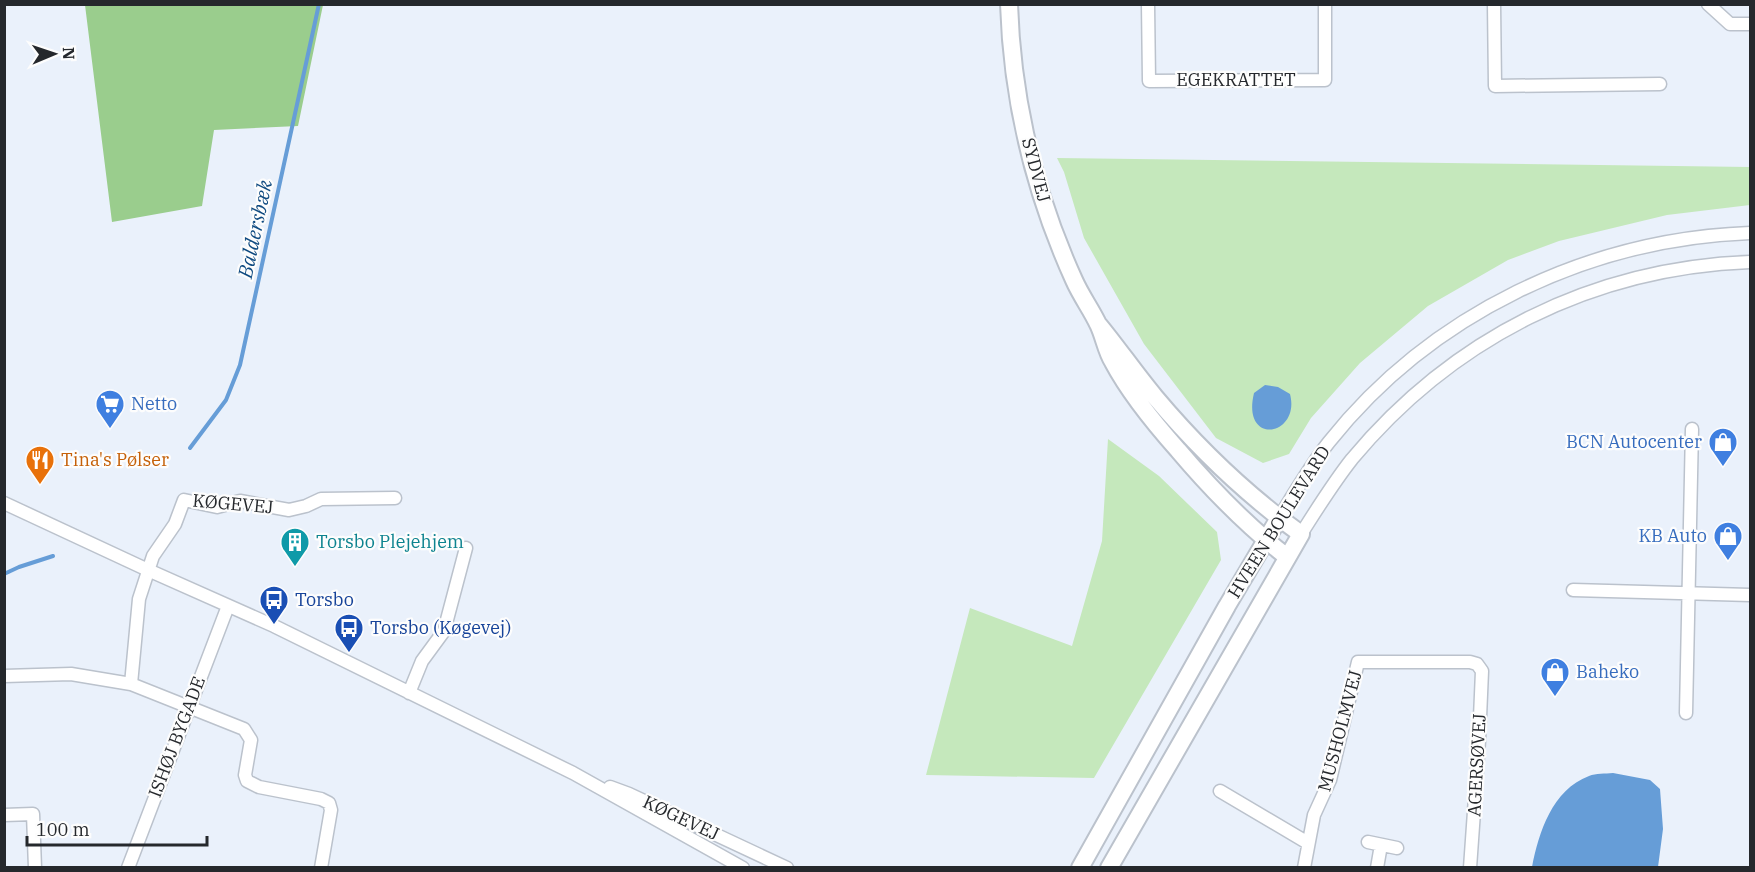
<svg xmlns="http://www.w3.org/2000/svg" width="1755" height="872" font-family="'IBM Plex Serif',serif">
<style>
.green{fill:#c5e8bc}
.forest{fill:#9acd8d}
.water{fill:#669dd7}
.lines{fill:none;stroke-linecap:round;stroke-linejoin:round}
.stream{stroke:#669dd7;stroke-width:4}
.minor-casing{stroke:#bbc2cc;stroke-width:15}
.major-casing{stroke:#bbc2cc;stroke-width:20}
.minor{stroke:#fff;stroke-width:12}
.major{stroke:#fff;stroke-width:16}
.labels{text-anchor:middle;stroke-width:4.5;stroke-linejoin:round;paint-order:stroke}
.street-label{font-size:18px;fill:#25282c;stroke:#fdfdfd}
.shop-label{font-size:18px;fill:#366cbe;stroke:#fdfdfd;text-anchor:start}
.food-label{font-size:18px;fill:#c56008;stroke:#fdfdfd;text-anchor:start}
.culture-label{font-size:18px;fill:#0d838f;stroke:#fdfdfd;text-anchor:start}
.transit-label{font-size:18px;fill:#164399;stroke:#fdfdfd;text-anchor:start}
.water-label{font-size:20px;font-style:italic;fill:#0f4a80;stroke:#fdfdfd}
</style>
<rect width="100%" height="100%" fill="#eaf1fb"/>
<path class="green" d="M1057 158 1750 167V205L1667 215 1559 241 1508 260 1428 306 1360 363 1311 418 1289 454 1263 463 1216 438 1144 344 1084 238 1064 172Z
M1108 439 1159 476 1217 532 1221 560 1094 778 926 775 970 608 1072 646 1102 541Z"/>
<path class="forest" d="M85 5H323L298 126 214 130 202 206 112 222Z"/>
<path class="water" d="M1265 385 1278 387 1290 394C1301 436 1241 447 1254 393Z
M1613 773 1650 780 1660 789 1663 829 1658 867H1532C1539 832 1552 790 1589 776 1596 773 1605 774 1613 773Z"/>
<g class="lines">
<path class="stream" d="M190 448 226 400 240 365 319 4
M4 574 19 567 53 556"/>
<g class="minor-casing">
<path id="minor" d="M1148 4 1149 81 1325 80V4
M1494 4 1495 86 1660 84
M1708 4 1730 24H1750
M4 503 148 570 274 626 573 773 743 868
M1279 518C1295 492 1310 466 1329 442 1431 314 1588 239 1750 233
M1301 534C1317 509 1333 483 1352 459 1453 338 1592 268 1750 262
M1573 590 1750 595
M4 676 71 674 131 684 244 729 251 740 245 775 247 781 259 787 321 799 329 803 331 810 321 868
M131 684 139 599 153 556 175 524 184 500 217 507 240 501 289 510 306 506 321 499 395 498
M409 693 422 661 444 631 466 548
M1686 713 1692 429
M610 787 629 794 787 868
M1220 791 1308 843
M4 815 33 814 35 868
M1368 842 1397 848
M128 868 228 606
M1304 868 1314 815 1330 780 1358 662H1470L1477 664 1482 671 1479 741 1470 868
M1377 868 1381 845"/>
</g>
<g class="major-casing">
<path id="major" d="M1009 4C1012 99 1035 194 1074 280 1081 296 1091 309 1098 324 1104 336 1106 351 1113 362 1130 394 1154 423 1178 450 1211 489 1246 525 1287 557
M1099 325C1118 348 1135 373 1155 397 1197 447 1247 495 1301 534L1109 868
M1080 868 1227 606 1279 518"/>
</g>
<use href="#minor" class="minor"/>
<use href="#major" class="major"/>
</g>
<defs>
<g id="supermarket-pin" transform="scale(1.5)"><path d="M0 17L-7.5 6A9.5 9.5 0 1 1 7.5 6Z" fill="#3f7fe0" stroke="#fdfdfd"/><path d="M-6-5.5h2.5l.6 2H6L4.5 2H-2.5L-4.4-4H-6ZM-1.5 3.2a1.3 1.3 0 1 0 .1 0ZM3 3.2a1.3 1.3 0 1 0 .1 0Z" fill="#fff"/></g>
<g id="shop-pin" transform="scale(1.5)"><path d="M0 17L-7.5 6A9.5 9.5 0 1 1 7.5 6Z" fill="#3f7fe0" stroke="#fdfdfd"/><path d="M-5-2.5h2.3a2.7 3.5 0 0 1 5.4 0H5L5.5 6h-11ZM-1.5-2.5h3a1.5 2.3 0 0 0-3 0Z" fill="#fff"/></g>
<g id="restaurant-pin" transform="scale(1.5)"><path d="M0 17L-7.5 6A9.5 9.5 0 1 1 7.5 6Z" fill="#e8710a" stroke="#fdfdfd"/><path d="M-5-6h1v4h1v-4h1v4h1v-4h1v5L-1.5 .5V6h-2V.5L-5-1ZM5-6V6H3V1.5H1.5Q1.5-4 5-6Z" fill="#fff"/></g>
<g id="building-pin" transform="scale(1.5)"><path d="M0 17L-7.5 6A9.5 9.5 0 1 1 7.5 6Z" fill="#0f9aa8" stroke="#fdfdfd"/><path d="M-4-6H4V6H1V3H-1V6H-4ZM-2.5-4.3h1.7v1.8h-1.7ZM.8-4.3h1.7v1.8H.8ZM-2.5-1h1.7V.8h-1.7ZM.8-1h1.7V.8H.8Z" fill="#fff"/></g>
<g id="bus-pin" transform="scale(1.5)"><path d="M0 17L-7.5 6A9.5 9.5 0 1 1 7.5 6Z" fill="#1a4fb4" stroke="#fdfdfd"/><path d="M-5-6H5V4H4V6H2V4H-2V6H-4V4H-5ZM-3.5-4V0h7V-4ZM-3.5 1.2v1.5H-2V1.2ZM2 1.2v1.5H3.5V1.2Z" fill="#fff"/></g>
</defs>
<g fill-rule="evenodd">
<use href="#supermarket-pin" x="110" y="404"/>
<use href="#shop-pin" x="1723" y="442"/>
<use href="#restaurant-pin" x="40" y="460"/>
<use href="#shop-pin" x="1728" y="536"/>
<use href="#building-pin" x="295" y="542"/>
<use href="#bus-pin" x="274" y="600"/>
<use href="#bus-pin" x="349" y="628"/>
<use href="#shop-pin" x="1555" y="672"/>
</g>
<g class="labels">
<g class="street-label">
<text x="1236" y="86">EGEKRATTET</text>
<text transform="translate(1036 170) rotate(75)" y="6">SYDVEJ</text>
<text transform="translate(233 504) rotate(5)" y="6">KØGEVEJ</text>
<text transform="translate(1279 522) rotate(-58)" y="6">HVEEN BOULEVARD</text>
<text transform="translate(1340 731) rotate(-75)" y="6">MUSHOLMVEJ</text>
<text transform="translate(177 737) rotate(-69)" y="6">ISHØJ BYGADE</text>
<text transform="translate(1477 765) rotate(-87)" y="6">AGERSØVEJ</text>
<text transform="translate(681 818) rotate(25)" y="6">KØGEVEJ</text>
</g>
<g class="shop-label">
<text x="131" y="410">Netto</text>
<text x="1702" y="448" text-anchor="end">BCN Autocenter</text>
<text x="1707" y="542" text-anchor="end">KB Auto</text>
<text x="1576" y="678">Baheko</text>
</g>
<g class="food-label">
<text x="61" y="466">Tina's Pølser</text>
</g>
<g class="culture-label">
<text x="316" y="548">Torsbo Plejehjem</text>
</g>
<g class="transit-label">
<text x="295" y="606">Torsbo</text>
<text x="370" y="634">Torsbo (Køgevej)</text>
</g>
<g class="water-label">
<text transform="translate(255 229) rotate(-78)" y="7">Baldersbæk</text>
</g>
</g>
<rect width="1755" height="872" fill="none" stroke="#25282c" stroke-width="12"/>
<g transform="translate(54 54) rotate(88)" stroke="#fdfdfd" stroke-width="4.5" paint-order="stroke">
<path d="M0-4.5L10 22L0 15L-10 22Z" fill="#25282c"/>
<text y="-9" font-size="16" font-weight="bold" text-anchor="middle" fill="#25282c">N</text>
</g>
<path d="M27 836v9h180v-9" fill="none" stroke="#25282c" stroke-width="3"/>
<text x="36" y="836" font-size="18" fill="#25282c" stroke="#fdfdfd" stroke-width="4.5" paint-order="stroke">100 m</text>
</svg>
